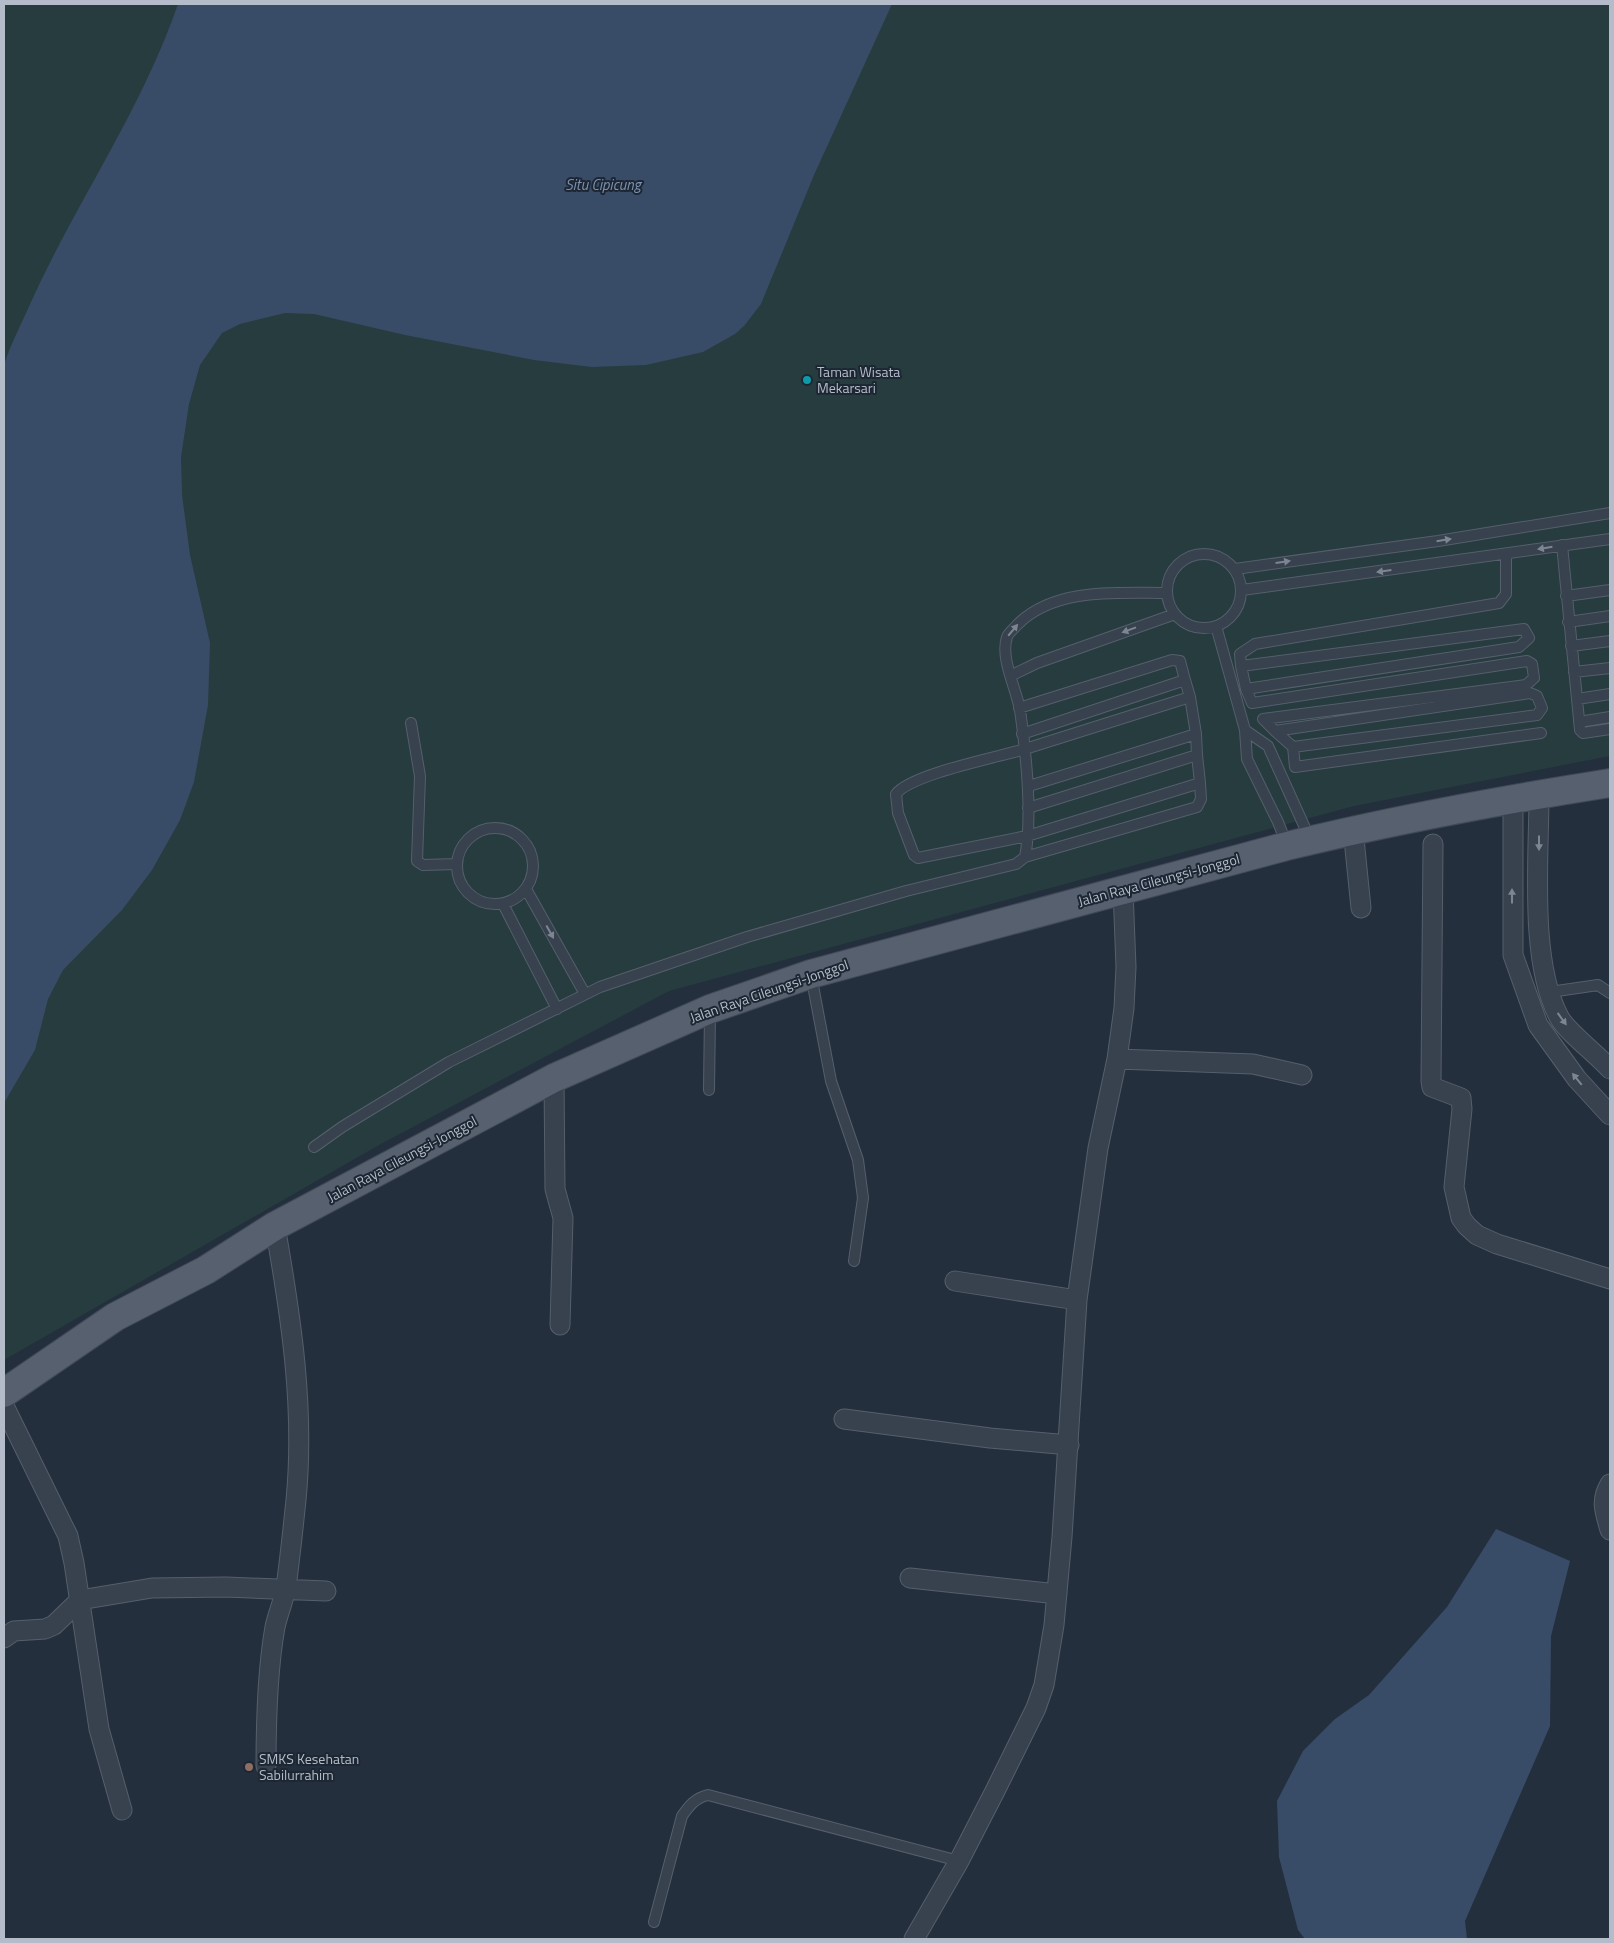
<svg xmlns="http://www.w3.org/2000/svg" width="1614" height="1943" font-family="'Titillium Web',sans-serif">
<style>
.green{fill:#263c3f}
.water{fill:#394c67}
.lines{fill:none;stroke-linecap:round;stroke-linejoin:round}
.lane-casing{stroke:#565f6c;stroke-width:12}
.street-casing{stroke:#565f6c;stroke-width:21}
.primary-casing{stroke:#414a57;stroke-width:30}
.lane{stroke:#38414e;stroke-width:10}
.street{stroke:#38414e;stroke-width:19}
.primary{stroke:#56606e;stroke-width:28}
.oneway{fill:#7c8592}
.culture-dot{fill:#0f9aa8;stroke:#1d2633;stroke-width:2}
.education-dot{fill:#8d6e63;stroke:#1d2633;stroke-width:2}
.labels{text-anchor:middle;stroke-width:4;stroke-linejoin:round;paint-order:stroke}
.poi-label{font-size:14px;fill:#b4bcc9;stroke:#1d2633;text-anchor:start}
.street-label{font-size:14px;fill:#b4bcc9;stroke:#1d2633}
.water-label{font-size:15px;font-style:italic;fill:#7c92b1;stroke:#1d2633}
</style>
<rect width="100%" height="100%" fill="#242f3e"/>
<path class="green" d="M4 4H1610V756L1354 806 669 991 379 1145 4 1360Z"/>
<path class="water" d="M178 4H892L814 175 761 304 744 326 735 334 703 352 646 365 592 367 534 360 405 335 314 314 285 313 240 324 222 333 200 365 189 404 181 457 182 495 190 555 210 643 208 705 194 782 180 820 152 870 122 910 63 970 48 999 35 1050 4 1103V365C11 343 22 323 31 302 77 201 142 109 178 4Z
M1496 1529 1570 1561 1551 1636 1550 1726 1465 1921 1467 1939H1305L1298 1930 1279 1857 1277 1801 1303 1751 1335 1719 1369 1695 1447 1607Z"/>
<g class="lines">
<g class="lane-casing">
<path id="lane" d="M1562 545 1580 730 1583 733 1610 729
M1506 554V594L1499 603 1255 644 1240 654 1241 666 1524 629 1529 638 1519 647 1246 689 1252 703 1527 661 1532 664 1534 678 1526 685 1519 686 1263 719 1275 731 1530 693 1537 696 1542 708 1537 715 1293 747 1295 767 1541 733
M1167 591a37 37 0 1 1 74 0a37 37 0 1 1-74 0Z
M1235 569 1438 541 1610 513
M1242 590 1610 539
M1566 596 1610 590
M1568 622 1610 616
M1216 626 1245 730 1247 759 1278 822 1287 845
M1571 646 1610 641
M1241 666 1246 689
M1574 672 1610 668
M1012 675 1037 663 1175 614
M1577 699 1610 694
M1019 708 1172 660 1180 661 1185 680
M1579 722 1610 717
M411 723 420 776 417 861 423 865 457 864
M1245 730 1268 746 1310 839
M1275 731 1293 747
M1022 734 1185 680 1190 697
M1029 786 1196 734 1197 755
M1028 808 1197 755 1200 783
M457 866a38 38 0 1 1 76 0a38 38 0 1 1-76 0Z
M1025 857C1033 815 1026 753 1020 710 1016 688 1000 658 1007 637 1008 633 1014 629 1017 625 1054 587 1118 593 1167 593
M526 889 585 994
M503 904 557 1009
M811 975 831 1081 858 1160 863 1198 854 1261
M1550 992 1598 985 1610 993
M709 1090 710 1012
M314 1147 342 1127 449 1062 600 987 747 937 906 891 1016 864 1025 857 1197 807 1201 799 1200 783 1027 836 918 858 914 855 898 813 896 794C911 774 999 757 1025 749 1080 732 1135 714 1190 697L1196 734
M654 1922 682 1816C689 1806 695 1798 708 1795L959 1861"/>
</g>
<g class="street-casing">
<path id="street" d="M1539 794C1539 858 1529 961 1559 1017 1566 1031 1598 1055 1610 1069
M1513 799V955L1538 1025 1577 1079 1610 1115
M1353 829 1361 908
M1433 844 1431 1081 1432 1087 1461 1098 1462 1109 1454 1187 1461 1218 1467 1226 1477 1235 1497 1244 1610 1279
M1117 1059 1253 1064 1302 1075
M554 1078 555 1189 563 1218 560 1325
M955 1281 1077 1300
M4 1406 68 1536 74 1563 99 1729 122 1810
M844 1419 990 1438 1069 1445
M1610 1484C1600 1501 1605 1512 1610 1530
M910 1578 1057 1594
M4 1638 14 1631 45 1629 54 1625 80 1600 152 1588 226 1587 326 1591
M266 1766C266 1720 267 1672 275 1627 278 1613 284 1600 286 1587 290 1558 293 1529 296 1500 305 1408 291 1317 275 1226
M914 1939 959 1861 995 1791 1036 1708 1044 1685 1054 1625 1062 1537 1077 1300 1098 1148 1117 1059 1124 1008 1126 967 1123 890"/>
</g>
<g class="primary-casing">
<path id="primary" d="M4 1393 115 1317 206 1270 275 1226 554 1078 710 1009 811 974 1287 846C1394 820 1502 800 1610 783"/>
</g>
<use href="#lane" class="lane"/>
<use href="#street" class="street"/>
<use href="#primary" class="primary"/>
</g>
<defs><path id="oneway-solid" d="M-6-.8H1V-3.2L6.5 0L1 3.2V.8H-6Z" transform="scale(1.25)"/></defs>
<g class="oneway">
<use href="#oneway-solid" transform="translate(1444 540) rotate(-9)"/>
<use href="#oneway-solid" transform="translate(1545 548) rotate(171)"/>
<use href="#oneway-solid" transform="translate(1283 562) rotate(-8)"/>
<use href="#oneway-solid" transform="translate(1384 571) rotate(172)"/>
<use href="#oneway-solid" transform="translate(1013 630) rotate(-50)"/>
<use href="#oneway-solid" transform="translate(1129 630) rotate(160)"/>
<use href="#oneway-solid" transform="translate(1539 843) rotate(90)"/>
<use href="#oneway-solid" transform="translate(1512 896) rotate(-90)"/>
<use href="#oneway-solid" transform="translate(550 932) rotate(61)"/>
<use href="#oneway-solid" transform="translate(1562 1019) rotate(54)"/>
<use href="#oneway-solid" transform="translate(1577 1079) rotate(-129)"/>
</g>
<circle class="culture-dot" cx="807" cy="380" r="5"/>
<circle class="education-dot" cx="249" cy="1767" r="5"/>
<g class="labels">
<g class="poi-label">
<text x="817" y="377">Taman Wisata<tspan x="817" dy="16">Mekarsari</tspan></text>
<text x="259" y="1764">SMKS Kesehatan<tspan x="259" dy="16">Sabilurrahim</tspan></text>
</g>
<g class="street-label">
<text transform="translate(1159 880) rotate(-15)" y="5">Jalan Raya Cileungsi-Jonggol</text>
<text transform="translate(769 991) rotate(-19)" y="5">Jalan Raya Cileungsi-Jonggol</text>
<text transform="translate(402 1159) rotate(-28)" y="5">Jalan Raya Cileungsi-Jonggol</text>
</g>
<g class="water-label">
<text x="603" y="190">Situ Cipicung</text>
</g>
</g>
<rect width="1614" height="1943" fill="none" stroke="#b4bcc9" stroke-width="10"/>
</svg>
